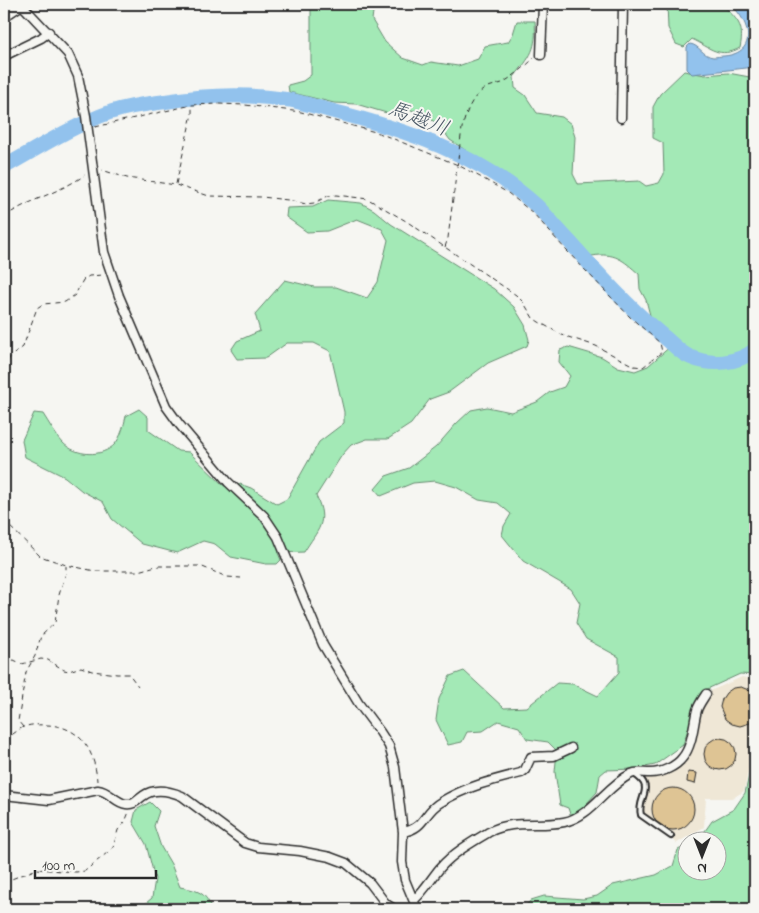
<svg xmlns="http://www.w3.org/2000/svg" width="759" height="913" font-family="'Indie Flower','Klee One',sans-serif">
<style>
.built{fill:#efe7d6}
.green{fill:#a3e9b6;stroke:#678a70}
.water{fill:#92c2ed;stroke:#69869f}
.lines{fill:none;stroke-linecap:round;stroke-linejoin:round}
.river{stroke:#92c2ed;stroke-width:15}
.building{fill:#dec494;stroke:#2b2b2b}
.service-casing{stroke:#2b2b2b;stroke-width:8}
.minor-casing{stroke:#2b2b2b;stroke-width:11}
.path{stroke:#2b2b2b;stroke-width:1;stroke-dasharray:5 4;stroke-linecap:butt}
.service{stroke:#f6f6f2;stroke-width:4}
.minor{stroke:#f6f6f2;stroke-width:8}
.labels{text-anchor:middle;stroke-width:4;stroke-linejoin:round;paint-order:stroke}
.water-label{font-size:21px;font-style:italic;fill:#4a5865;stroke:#f6f6f2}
</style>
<rect width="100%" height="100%" fill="#f6f6f2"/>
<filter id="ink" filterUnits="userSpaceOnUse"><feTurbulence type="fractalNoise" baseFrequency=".02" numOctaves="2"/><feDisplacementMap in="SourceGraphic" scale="10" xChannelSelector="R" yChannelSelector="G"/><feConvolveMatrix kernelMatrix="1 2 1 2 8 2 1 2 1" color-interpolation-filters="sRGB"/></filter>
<g filter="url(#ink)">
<path class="built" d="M742 677 755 680V740L744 791 733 798H706L704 827 677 843 639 818 637 814 643 787 639 782 632 778 638 775 679 766 691 751 700 708 708 692Z"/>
<path class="green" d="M311 4H374L372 20 385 42 403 58 423 65 431 62 458 66 478 59 485 46 508 42 513 34 517 21H535C537 49 531 56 514 77L515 88 525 95 537 113 562 117 571 124 575 137 573 174 578 184 639 181 646 186 659 183 664 174 663 143 653 138V107L660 94 684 71 705 75 728 73 755 78V675L740 674 705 690 695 706 683 745 655 765 635 769 606 770 600 775 597 792 579 812 570 814 568 808 560 805 555 772 557 751 548 742 527 739 519 727 498 721 483 731 467 732 462 742 448 745 436 720 439 699 450 676 464 671 504 708 527 707 557 683 573 684 598 696 619 672V657L586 639 576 623 580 603 571 589 523 561 502 535 504 526 511 514 498 503 479 500 456 487 435 481 413 483 381 496 375 489 386 476 409 468 436 447 456 424 471 410 487 407 511 412 537 402 550 392 564 387 570 376 559 362 560 350 568 347 602 357 618 367 635 371 648 366 672 345 668 336 651 319 646 300 640 289 639 274C623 260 615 252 592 256L577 245 548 211 529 192 450 140 440 126 421 112 405 109 390 114 356 104 334 103 289 92 288 85 303 81 311 75Z
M667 4H722C737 20 745 24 740 48 719 59 711 48 692 39L684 47 676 44 668 28Z
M328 200 361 203 374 210 391 224 494 289 514 307 525 325 529 340 527 346 488 363 449 392 430 399 411 424 388 439H367L351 445 342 455 316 496C329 523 318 529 304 552L278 553 281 560 277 564H266L231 557 215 544 203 541 177 553 142 544 112 519 103 502 82 491 65 477 25 457 22 440 34 413 43 414C49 423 55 435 63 443 76 456 102 458 115 444 121 437 124 425 126 416L139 409 148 417V430L178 451 189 452 223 485 230 489 240 484 251 488 277 504 287 499 319 442 344 423V412L330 351 314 343H287L266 358 237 359 231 350 237 341 260 331 255 314 285 280 314 287H336L367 298 378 282 388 240 382 229 357 219 327 231 307 232 286 217 287 208 313 207Z
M755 749V909H523L531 900 544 896 583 899 597 896 613 885 656 875 673 866 678 850 686 846V870H716V840H696L700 838 712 821 734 809 745 793Z
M150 802 159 811 154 826 161 847 171 864 180 887C196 890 207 892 211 909H139L152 898 155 879 146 844 133 822 136 810Z"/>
<path class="water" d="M730 4H746L755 15V67L692 74 687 69V47L690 44C699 45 703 56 713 57 716 57 721 56 724 56 759 53 750 21 730 4Z"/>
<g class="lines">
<path class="river" d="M4 167C38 148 74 125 111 112 127 107 145 104 162 102 204 95 247 93 290 100 304 103 318 107 332 111 404 129 481 155 537 206 548 217 558 230 569 241 598 274 629 308 663 336 671 342 680 353 690 357 711 366 737 364 755 350"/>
</g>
<path class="building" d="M741 687 751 691 755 695V718L750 723 740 726 732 724 725 719 720 707 722 699 726 693 733 688Z
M704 754a16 16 0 1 1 32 0a16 16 0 1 1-32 0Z
M688 772 697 773 695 784 687 782Z
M652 809a21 21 0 1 1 42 0a21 21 0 1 1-42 0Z"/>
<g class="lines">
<g class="service-casing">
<path id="service" d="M634 774C657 788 636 798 641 815L671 836"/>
</g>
<g class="minor-casing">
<path id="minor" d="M21 4 68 54 78 76 86 116 104 252 119 296 166 406 179 424 228 482 264 516 278 537 323 645 359 704 380 732 389 746 395 767 403 832 402 862 405 880 417 909
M4 17 22 5
M541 55 543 4
M4 56 41 38 49 32
M621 118 623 4
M4 795 49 800 98 790C109 791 116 803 126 804 135 805 137 800 143 796 155 787 170 791 182 796L245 843 258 847 300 851 330 857 346 863 370 883 386 904 394 909
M403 832C426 828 423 812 441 802 465 787 493 780 521 773L525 770 531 757 554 756 571 748
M414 900C424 891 431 879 440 868 453 853 472 842 489 832 513 819 539 827 564 822 592 816 606 786 631 774 637 771 643 773 650 773 661 773 676 767 683 757 693 744 693 725 697 710 699 704 703 699 706 694"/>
</g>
<path class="path" d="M95 127 192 105 219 104 245 105 301 112 379 133 458 165 482 178 508 193 533 213 566 250 630 317 660 343 662 352 643 367 634 366 596 346 562 335 539 322 533 318 524 303 516 295 406 221 368 199 336 195 328 196 314 203 306 204 288 200 262 197 209 196 176 185 127 178 102 170
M176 184 192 114V105
M4 217C30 199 59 193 85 175
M445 247 448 238 462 128C466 114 470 99 483 90 488 86 496 85 502 83 514 76 524 68 534 58
M4 369 10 357 23 347 37 308 43 304 65 302 75 295 83 280 89 276 103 275
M4 521 40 556 66 565 95 571H138L156 566H200L227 577 241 578
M4 662 14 660 22 664 41 659 48 660 64 670 69 671 81 667 92 671 117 674H129L138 686
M23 727 18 721 26 672 35 656 41 636 55 623 59 595 66 573V566
M4 738C14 736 19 727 27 726 33 724 40 725 47 725 80 726 95 750 97 781
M4 882 37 869 76 872 85 871 113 848 118 830 125 822 129 812"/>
<use href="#service" class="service"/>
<use href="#minor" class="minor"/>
</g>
</g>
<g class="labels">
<g class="water-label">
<text transform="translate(419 118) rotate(21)" y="7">馬越川</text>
</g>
</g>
<rect width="759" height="913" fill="none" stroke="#f6f6f2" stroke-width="20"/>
<rect x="10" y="10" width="739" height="893" fill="none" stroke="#2b2b2b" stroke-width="2" filter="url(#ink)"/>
<g transform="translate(702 856) rotate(180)"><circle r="24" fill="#f6f6f2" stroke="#a5a5a2"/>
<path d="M0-4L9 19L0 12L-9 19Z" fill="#2b2b2b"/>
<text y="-8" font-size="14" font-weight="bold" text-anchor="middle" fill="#2b2b2b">N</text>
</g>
<path d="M35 870v8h121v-8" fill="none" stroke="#2b2b2b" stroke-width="2.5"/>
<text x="42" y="870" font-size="15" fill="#2b2b2b" stroke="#f6f6f2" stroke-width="4" paint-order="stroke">100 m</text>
</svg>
